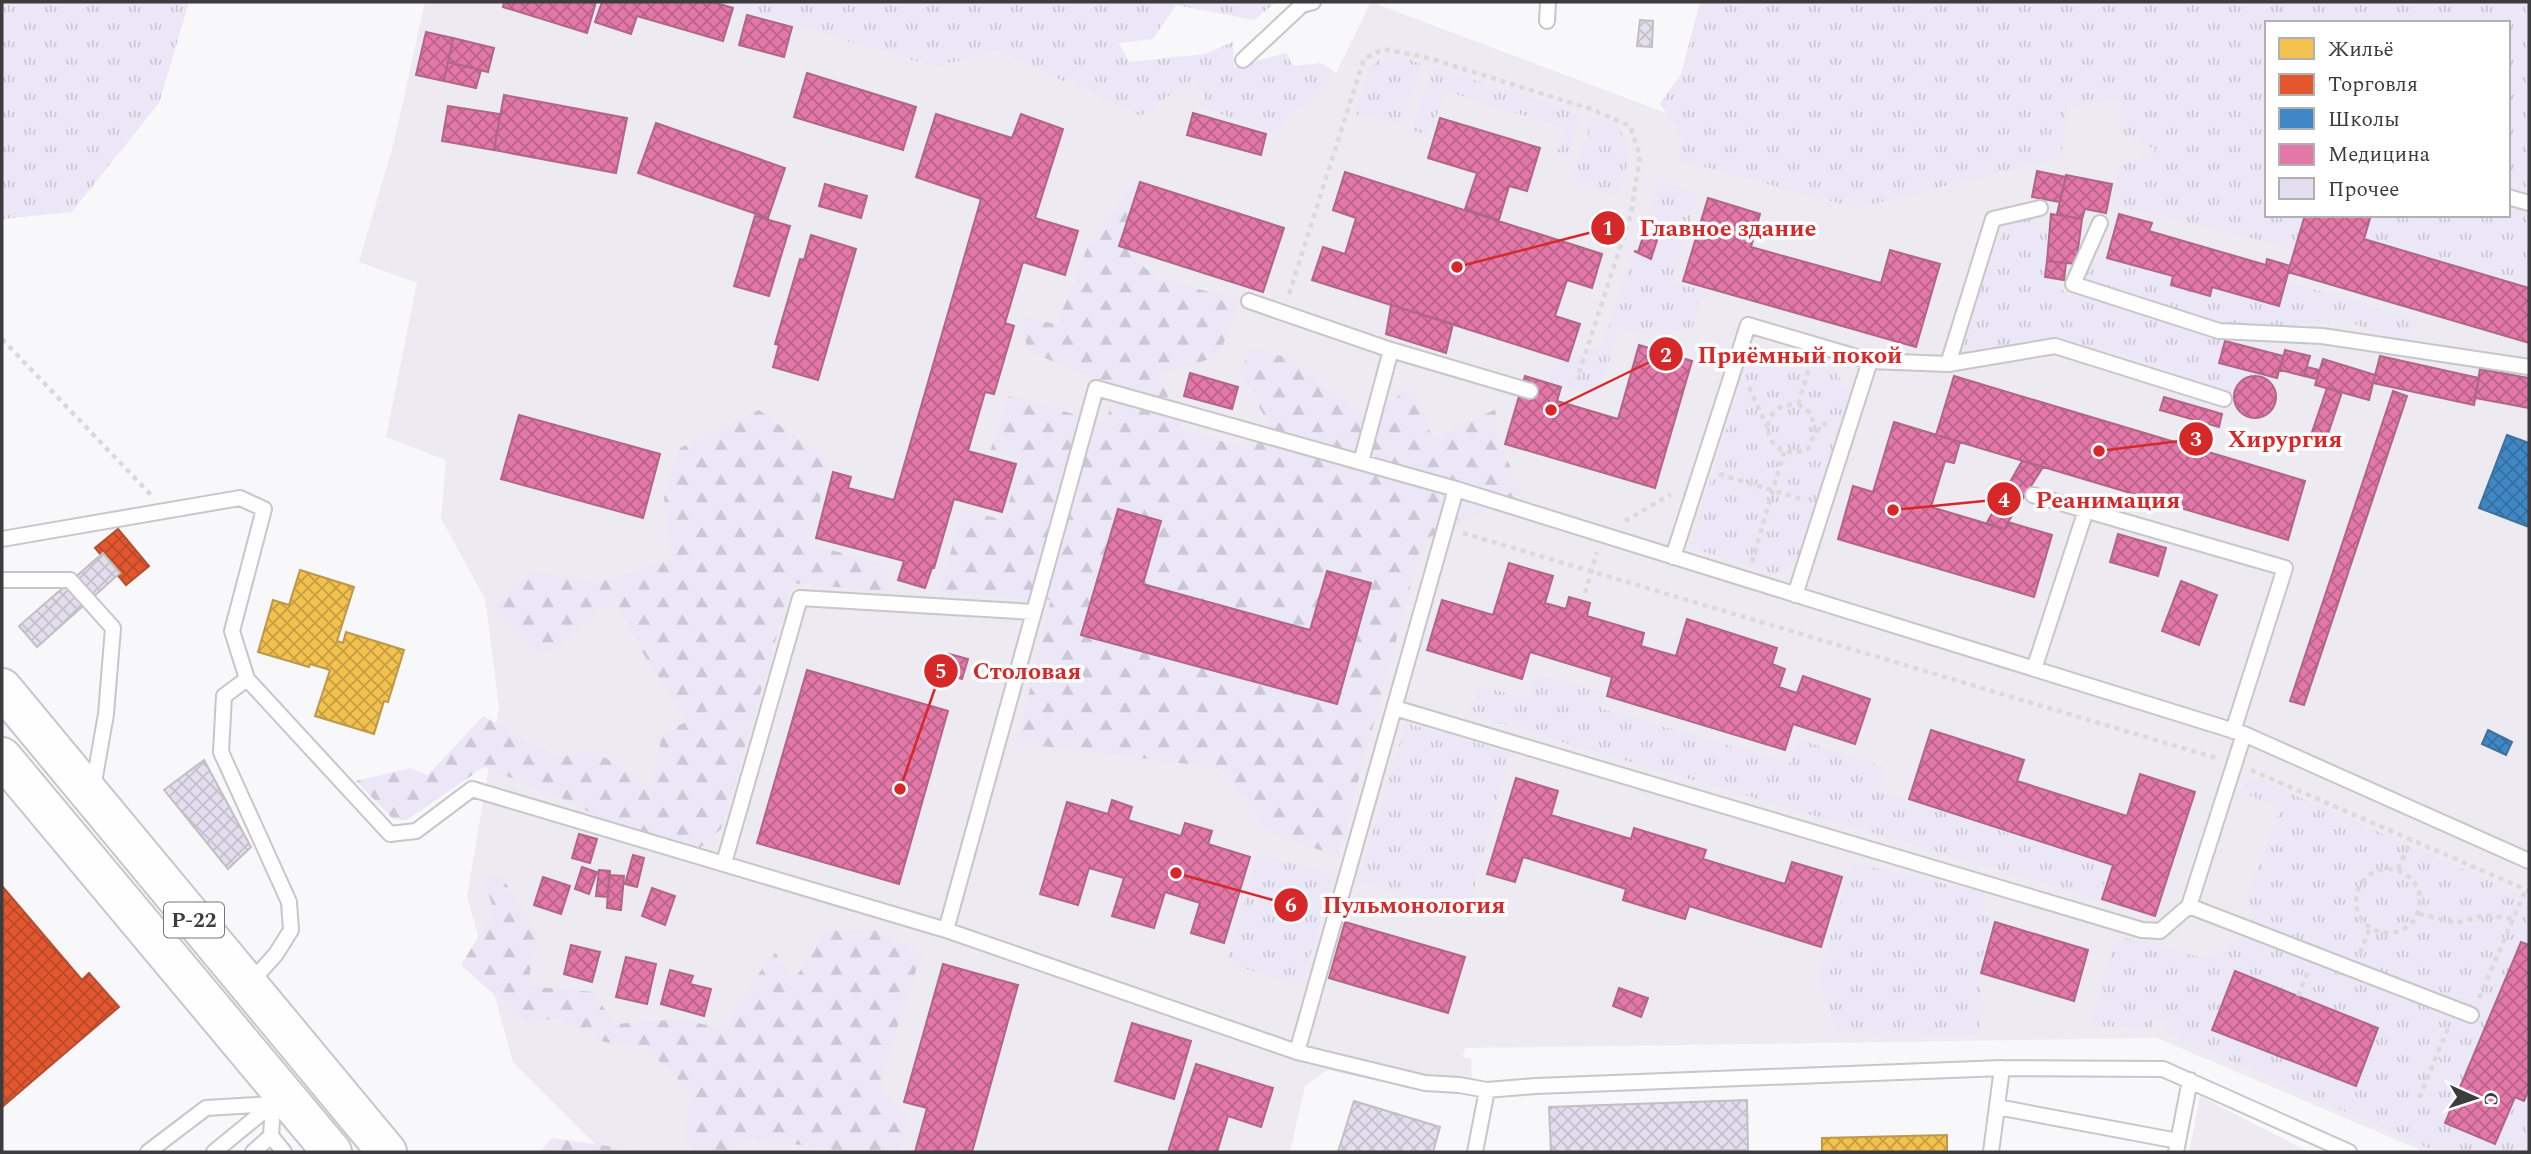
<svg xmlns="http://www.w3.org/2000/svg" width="2531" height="1154" font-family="Spectral,serif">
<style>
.built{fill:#edeaf1}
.grass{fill:url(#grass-tufts)}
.forest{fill:url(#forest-firs)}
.homes{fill:url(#homes-cross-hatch);stroke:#bb9949;stroke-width:2}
.shops{fill:url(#shops-cross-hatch);stroke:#b24f32;stroke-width:2}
.schools{fill:url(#schools-cross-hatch);stroke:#3e719c;stroke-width:2}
.health{fill:url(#health-cross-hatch);stroke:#b16588;stroke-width:2}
.building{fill:url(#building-cross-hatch);stroke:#c0bfc1;stroke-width:2}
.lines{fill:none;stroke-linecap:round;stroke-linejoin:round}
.service-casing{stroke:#c7c6c8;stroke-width:18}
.trunk-casing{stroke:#c7c6c8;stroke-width:42}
.path{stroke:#dadadb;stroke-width:4.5;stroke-dasharray:5 5;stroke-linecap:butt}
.service{stroke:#fefefe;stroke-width:14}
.trunk{stroke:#fefefe;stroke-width:38}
.labels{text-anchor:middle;stroke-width:7;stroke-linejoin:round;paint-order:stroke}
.shield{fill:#fff;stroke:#767677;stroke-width:2}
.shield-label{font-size:21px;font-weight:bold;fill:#3c3b3d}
.leader{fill:none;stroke:#d62828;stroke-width:2.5}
.callout-dot{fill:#d62828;stroke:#fff;stroke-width:2.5}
.mark-label{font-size:21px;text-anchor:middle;font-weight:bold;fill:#fff}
.callout-label{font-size:24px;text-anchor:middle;font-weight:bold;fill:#d62828;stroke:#fff;stroke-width:7;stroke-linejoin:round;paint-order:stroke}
</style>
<defs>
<pattern id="grass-tufts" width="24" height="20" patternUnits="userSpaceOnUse" patternTransform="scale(1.75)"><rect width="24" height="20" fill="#ece7f7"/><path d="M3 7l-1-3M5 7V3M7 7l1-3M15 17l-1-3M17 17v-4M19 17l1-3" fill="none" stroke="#cbc7d5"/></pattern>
<pattern id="forest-firs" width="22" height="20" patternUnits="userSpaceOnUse" patternTransform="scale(1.75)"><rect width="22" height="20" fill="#ece7f7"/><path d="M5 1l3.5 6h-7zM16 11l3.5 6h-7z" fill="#cbc7d5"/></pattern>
<pattern id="homes-cross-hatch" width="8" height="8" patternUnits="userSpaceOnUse" patternTransform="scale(1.75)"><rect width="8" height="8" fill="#f2c14e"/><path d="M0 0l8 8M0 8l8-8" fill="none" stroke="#c59e42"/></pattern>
<pattern id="shops-cross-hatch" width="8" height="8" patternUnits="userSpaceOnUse" patternTransform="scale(1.75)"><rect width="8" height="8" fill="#e4572e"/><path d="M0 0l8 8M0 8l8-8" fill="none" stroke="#ba4928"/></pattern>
<pattern id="schools-cross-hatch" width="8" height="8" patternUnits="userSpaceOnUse" patternTransform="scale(1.75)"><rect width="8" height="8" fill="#3f88c5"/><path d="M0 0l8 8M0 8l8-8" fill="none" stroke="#3670a1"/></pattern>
<pattern id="health-cross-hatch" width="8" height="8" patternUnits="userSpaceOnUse" patternTransform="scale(1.75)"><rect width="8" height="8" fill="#e377a8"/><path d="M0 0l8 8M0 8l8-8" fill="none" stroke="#b9638a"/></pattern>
<pattern id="building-cross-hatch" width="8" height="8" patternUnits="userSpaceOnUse" patternTransform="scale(1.75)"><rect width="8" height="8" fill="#e3deed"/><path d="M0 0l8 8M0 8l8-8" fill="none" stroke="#c4bfcc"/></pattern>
</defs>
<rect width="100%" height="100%" fill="#f8f7f9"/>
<path class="built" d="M425 2H716L935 67 996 51 1141 116 1193 79 1205 99 1196 103 1273 135 1336 73 1371 2 1666 113 1665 117 1671 124 1677 126 1682 137 1678 160 2047 78 2234 100 2267 215H2508L2529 161V1152H2425L2157 1038 1465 1048 1463 1057 1471 1058 1473 1095 1419 1090 1327 1070 1305 1086 1290 1152H603L513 1062 467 896 499 707 485 599 441 518 446 460 386 437 417 283 359 262 394 142Z
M2200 1096 2309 1152H2189Z"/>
<path class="grass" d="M2 2H189L159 103 72 212 2 219Z
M716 2H1276L1254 20 1176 5 1153 39 1119 43 1129 62 1205 54 1233 42 1234 67 1286 53 1293 66 1321 63 1336 73 1273 135 1195 103 1205 98 1193 79 1141 116 996 51 935 67Z
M1700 2H2529V288L2364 239 2371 215H2508V23H2267V215H2305L2295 249 2113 204 2118 167 2157 150 2120 133V99L2067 106 2061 157 1857 208 1678 160 1682 137H1676L1677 126 1671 124 1665 117 1666 113 1660 104 1681 74Z
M1383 58H1405L1421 64 1401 122 1355 114 1369 67Z
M1434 67 1580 114 1566 158 1557 154 1564 128 1446 91 1429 136 1412 130Z
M1593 118C1599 120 1609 121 1615 125 1636 143 1625 174 1619 196L1571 179Z
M1660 180 1697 195 1672 282 1706 291 1692 328 1650 335 1620 328 1597 396 1549 383 1555 365 1603 344 1634 251H1638Z
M2032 218 2049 237 2045 277 2071 296 2099 256 2173 276 2171 286 2210 296 2212 287 2278 306 2286 281 2418 321 2404 343 2337 317 2225 341 2219 363 2261 376C2240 376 2240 380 2233 399L2162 367 2051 336 1961 354 1985 266 2009 223Z
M1766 351 1836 373 1852 394 1846 422 1801 558 1776 575 1690 547 1745 369Z
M1537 674 1606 693 1602 709 1790 763 1798 739 1884 767 1878 791 2110 866 2099 899 1467 714 1479 686 1526 698Z
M1406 723 1510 752 1468 912 1358 881Z
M2246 778 2260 780 2529 898V1152H2437L2165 1032 2169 1022 2154 1019 2151 1028 2090 1026 2113 945 2127 938 2207 959 2243 937 2254 919 2247 898 2280 808 2239 791Z
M1259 854 1335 875 1301 985 1226 963Z
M1852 863 1986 893 1981 915 1992 918 1978 974 1983 1005 1978 1035 1836 1032 1818 978Z"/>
<path class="forest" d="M1137 179 1151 181 1131 256 1157 278 1239 300 1219 356 1158 375 1184 430 1248 449 1268 423 1240 372 1251 349 1286 357 1365 416 1412 388 1433 439 1496 409 1497 436 1522 494 1423 540 1338 856 1269 833 1221 768 1017 743 1051 600 939 592 963 510 1004 520 1021 460 990 451 1009 396 1106 423 1116 386 1027 351 1023 318 1057 324 1088 246Z
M759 410 830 462 809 544 886 565 889 592 792 583 721 829 686 861 566 800 484 767 407 820 393 819 356 781 410 768 428 775 483 716 558 757 595 751 652 788 662 734 688 721 638 646 617 605 599 609 561 646 535 653 493 608 530 572 596 583 672 560 664 498 680 448Z
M501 875 536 934 528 986 593 992 615 1024 682 1019 722 1029 774 951 794 980 826 931 874 930 922 952 883 1071 880 1089 907 1116 901 1152H837L829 1148 747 1139 731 1152H697L685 1143 691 1092 644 1046 604 1042 555 1018 527 1024 461 965 494 912 484 878Z
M552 1138 649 1152H540Z"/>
<path class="homes" d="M300 570 354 587 337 641 343 643 346 632 404 650 388 702 384 701 374 734 315 716 330 670 310 664 309 667 258 652 273 600 289 605Z
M1947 1135V1152H1822V1138Z"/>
<path class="shops" d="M118 529 149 566 126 585 95 548Z
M2 886 82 980 89 973 119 1007 2 1107Z"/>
<path class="schools" d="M2507 435 2529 443V527L2479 508Z
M2488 730 2512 742 2506 755 2482 744Z"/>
<path class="health" d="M504 2H596L587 33 503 7Z
M602 2H713L733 8 723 41 637 16 631 34 595 22Z
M747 15 792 27 784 57 739 45Z
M426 32 453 38 444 81 416 75Z
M453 38 494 48 488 72 448 62Z
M448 62 481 70 476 88 444 81Z
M807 73 916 107 903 150 794 117Z
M504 95 627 118 616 173 494 150Z
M448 106 500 114 494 150 442 141Z
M1193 113 1266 134 1261 155 1187 135Z
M936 114 1012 138 1021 114 1063 129 1035 218 1078 231 1065 275 1023 262 1005 323 1014 326 994 394 985 392 968 451 1016 464 1002 512 954 499 934 568H932L925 588 898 580 904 561 816 538 833 472 851 477 848 488 894 500 981 199 916 177Z
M1440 118 1540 148 1527 191 1509 186 1499 220 1465 209 1477 173 1428 158Z
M656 123 785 168 768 218 638 173Z
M2037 171 2066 177 2060 202 2032 197Z
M1345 172 1602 254 1592 288 1567 280 1555 316 1580 324 1568 361 1312 280 1323 247 1345 254 1356 218 1333 210Z
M2066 175 2112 184 2106 213 2085 209 2082 219 2057 214Z
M1140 182 1284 228 1263 292 1119 246Z
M825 184 867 196 861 218 819 206Z
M1708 198 1760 214 1751 247 1881 283 1890 250 1940 264 1916 347 1683 281Z
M2051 214 2082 219 2076 264 2047 261Z
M2119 214 2152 223 2149 231 2266 265 2267 259 2290 266 2279 306 2212 287 2210 296 2171 285 2173 276 2107 258Z
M2305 215H2371L2364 239 2529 288V343L2288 272Z
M755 216 790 226 769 296 734 286Z
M1645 231 1658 237 1651 259 1634 251 1638 252Z
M811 235 856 249 818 380 773 367 779 345 775 344 800 259 804 260Z
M2047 261 2066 263 2064 280 2045 277Z
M1391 305 1453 324 1446 353 1386 334Z
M2225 341 2283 356 2277 378 2219 363Z
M1639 345 1692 361 1655 488 1505 444 1525 376 1561 387 1557 401 1618 419Z
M2285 350 2310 356 2304 376 2280 370Z
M2380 356 2479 378 2474 405 2373 383Z
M2323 359 2375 375 2369 400 2315 385Z
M2307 367 2319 370 2317 379 2304 376Z
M2480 369 2529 378V408L2475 398Z
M1190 373 1238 387 1232 409 1184 396Z
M1954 376 2305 481 2288 540 1936 435Z
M2234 397a21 21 0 1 1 42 0a21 21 0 1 1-42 0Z
M2327 388 2342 392 2326 440 2311 435Z
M2393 391 2407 396 2304 705 2290 701Z
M2164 397 2222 414 2219 427 2160 410Z
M519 415 660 454 643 518 501 479Z
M1894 422 1960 442 1954 463 1945 461 1931 507 2005 529 2008 522 2052 535 2034 597 1838 539 1853 486 1873 492Z
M2022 461 2043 467 2008 522 2005 529 1986 524Z
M1118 509 1161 521 1143 584 1310 630 1327 571 1371 583 1337 704 1081 635Z
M2118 534 2166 548 2158 576 2110 562Z
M1509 563 1553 576 1545 603 1566 609 1569 597 1590 603 1587 616 1644 633 1641 646 1676 656 1687 619 1777 648 1772 664 1785 669 1779 687 1797 693 1803 676 1870 699 1855 744 1793 724 1785 750 1607 696 1612 677 1530 652 1522 679 1427 650 1442 600 1493 615Z
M2181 581 2217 595 2199 645 2162 631Z
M949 654 968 659 962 679 943 673Z
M807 670 948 711 899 884 757 843Z
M1931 730 2024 760 2017 781 2127 816 2140 774 2195 792 2155 916 2102 899 2113 865 1909 799Z
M1516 778 1558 791 1551 815 1631 839 1634 828 1706 850 1703 859 1785 884 1792 862 1842 877 1821 947 1689 906 1685 919 1623 900 1626 889 1523 857 1515 882 1487 874Z
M1112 800 1132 807 1128 820 1181 836 1185 823 1212 831 1208 844 1250 857 1224 943 1191 933 1200 903 1165 892 1154 928 1112 916 1124 878 1089 868 1078 905 1040 894 1067 802 1108 814Z
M579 834 597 839 590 863 572 858Z
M633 855 644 858 637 887 625 884Z
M582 867 597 872 589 894 575 889Z
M599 870 610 871 608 897 596 896Z
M609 875 624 876 621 910 607 908Z
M543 877 570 886 561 914 534 905Z
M652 888 675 896 665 925 642 916Z
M1345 922 1465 957 1448 1013 1329 978Z
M1995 922 2088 950 2074 1001 1981 973Z
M2521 942 2529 945V1089L2524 1101 2515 1097 2495 1144 2445 1123Z
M571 945 600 952 592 982 564 974Z
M626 957 656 964 647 1004 616 997Z
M943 964 1018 985 972 1152H915L927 1108 904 1102Z
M670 970 693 976 690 984 711 989 704 1016 661 1004Z
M2235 971 2378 1028 2356 1086 2212 1030Z
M1619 988 1648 998 1641 1017 1613 1006Z
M1132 1023 1191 1041 1174 1099 1115 1081Z
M1196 1064 1273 1088 1261 1127 1228 1116 1217 1152H1168Z"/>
<path class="building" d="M1640 20 1653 21 1652 47 1637 46Z
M103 553 120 573 37 647 19 626Z
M204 760 251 847 228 869 164 790Z
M1747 1100 1748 1150 1551 1152 1549 1107Z
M1354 1101 1440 1127 1433 1152H1338Z"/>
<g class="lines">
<g class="service-casing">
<path id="service" d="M1547 21 1548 2
M1243 60 1302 5 1313 2
M2508 197 2529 203
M2100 223 2073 284 2219 331 2322 336 2529 367
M1249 301 1391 350 1530 391
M1870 361 1948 364 2055 346 2224 399
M1948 364 1993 219 2040 208
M1361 462 1391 350
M2033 495 2285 568 2233 731
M2 539 240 498 264 509 232 631 247 679 390 834 416 831 472 789 946 930 1297 1052 1425 1083 1459 1085 1487 1090 1536 1086 2002 1068 2163 1069 2349 1152
M1673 557 1748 325 1870 361 1795 595
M2 580H70L113 628 106 714 93 788
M2034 669 2086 510
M247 679 224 696 221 752 289 902 291 930 276 954 249 984
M1395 708 2142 930 2160 931 2189 906 2244 734
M724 863 800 598 1034 612
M2189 906 2471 1015
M946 930 1096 388 1456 489 2244 734 2529 861
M1297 1052 1456 489
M1997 1107 2178 1141
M148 1152 206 1108 273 1104 271 1136 284 1152
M214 1152 275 1102
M253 1152 271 1136
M1475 1152 1487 1090
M1991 1152 2002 1068
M2176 1152 2190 1080"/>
</g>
<g class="trunk-casing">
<path id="trunk" d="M2 688 387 1152
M2 757 332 1152"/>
</g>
<path class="path" d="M1289 294 1364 59 1383 49 1429 58 1591 109 1630 126 1640 156 1631 214 1577 379
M2 339 151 495
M1749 387 1767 427
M1798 404 1811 413 1815 432 1808 449C1770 464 1755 421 1781 407 1786 405 1793 405 1798 404Z
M1798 404 1811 362
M1815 432 1831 419
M1719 474 1804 500
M1625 521 1671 494
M1463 533 2216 758
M1752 562 1784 452
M1585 593 1597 552
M2251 770 2529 891
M2356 901a32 32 0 1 1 64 0a32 32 0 1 1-64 0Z
M2398 869 2411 840
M2419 914 2457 923 2486 915 2513 919
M2360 953 2370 928
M2298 996 2308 971
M2479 998 2526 889
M2419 1098 2449 1026"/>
<use href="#service" class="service"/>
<use href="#trunk" class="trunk"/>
</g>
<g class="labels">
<rect class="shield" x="164" y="902.5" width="60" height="35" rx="5"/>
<g class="shield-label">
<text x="194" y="927">Р-22</text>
</g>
</g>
<path class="leader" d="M1457 267L1608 228M1551 410L1666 354M2099 451L2196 439M1893 510L2004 499M900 789L941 671M1176 873L1291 905"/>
<g class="callout-dot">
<circle cx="1457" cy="267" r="7"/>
<circle cx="1551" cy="410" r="7"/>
<circle cx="2099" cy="451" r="7"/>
<circle cx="1893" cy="510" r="7"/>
<circle cx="900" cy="789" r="7"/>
<circle cx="1176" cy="873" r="7"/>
<circle cx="1608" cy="228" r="18"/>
<circle cx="1666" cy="354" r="18"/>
<circle cx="2196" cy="439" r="18"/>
<circle cx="2004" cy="499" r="18"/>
<circle cx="941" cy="671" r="18"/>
<circle cx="1291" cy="905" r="18"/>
</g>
<g class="mark-label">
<text x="1608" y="235">1</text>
<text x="1666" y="362">2</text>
<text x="2196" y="446">3</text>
<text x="2004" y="507">4</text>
<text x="941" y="678">5</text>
<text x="1291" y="912">6</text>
</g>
<g class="callout-label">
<text x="1728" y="236">Главное здание</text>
<text x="1800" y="363">Приёмный покой</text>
<text x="2285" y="447">Хирургия</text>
<text x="2108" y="508">Реанимация</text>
<text x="1027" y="679">Столовая</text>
<text x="1414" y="913">Пульмонология</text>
</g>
<rect width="2531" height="1154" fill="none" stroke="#3c3b3d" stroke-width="7"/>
<rect x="2265" y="21" width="245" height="196" fill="#ffffff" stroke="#b1b1b1" stroke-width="2"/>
<rect x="2279" y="38" width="35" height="21" fill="#f2c14e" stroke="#b1b1b1" stroke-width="2"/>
<text x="2328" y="56" font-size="21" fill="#3c3b3d">Жильё</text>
<rect x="2279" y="74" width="35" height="21" fill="#e4572e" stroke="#b1b1b1" stroke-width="2"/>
<text x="2328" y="91" font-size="21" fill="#3c3b3d">Торговля</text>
<rect x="2279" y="108" width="35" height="21" fill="#3f88c5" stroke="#b1b1b1" stroke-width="2"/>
<text x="2328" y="126" font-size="21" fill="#3c3b3d">Школы</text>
<rect x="2279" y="144" width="35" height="21" fill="#e377a8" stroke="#b1b1b1" stroke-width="2"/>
<text x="2328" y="161" font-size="21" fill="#3c3b3d">Медицина</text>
<rect x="2279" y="178" width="35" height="21" fill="#e3deed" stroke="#b1b1b1" stroke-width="2"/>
<text x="2328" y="196" font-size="21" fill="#3c3b3d">Прочее</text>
<g transform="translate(2475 1098) rotate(93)" stroke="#ffffff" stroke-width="5" paint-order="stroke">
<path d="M0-5L12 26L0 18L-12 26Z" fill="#3c3b3d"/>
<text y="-10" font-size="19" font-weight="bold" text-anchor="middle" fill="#3c3b3d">С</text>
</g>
</svg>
